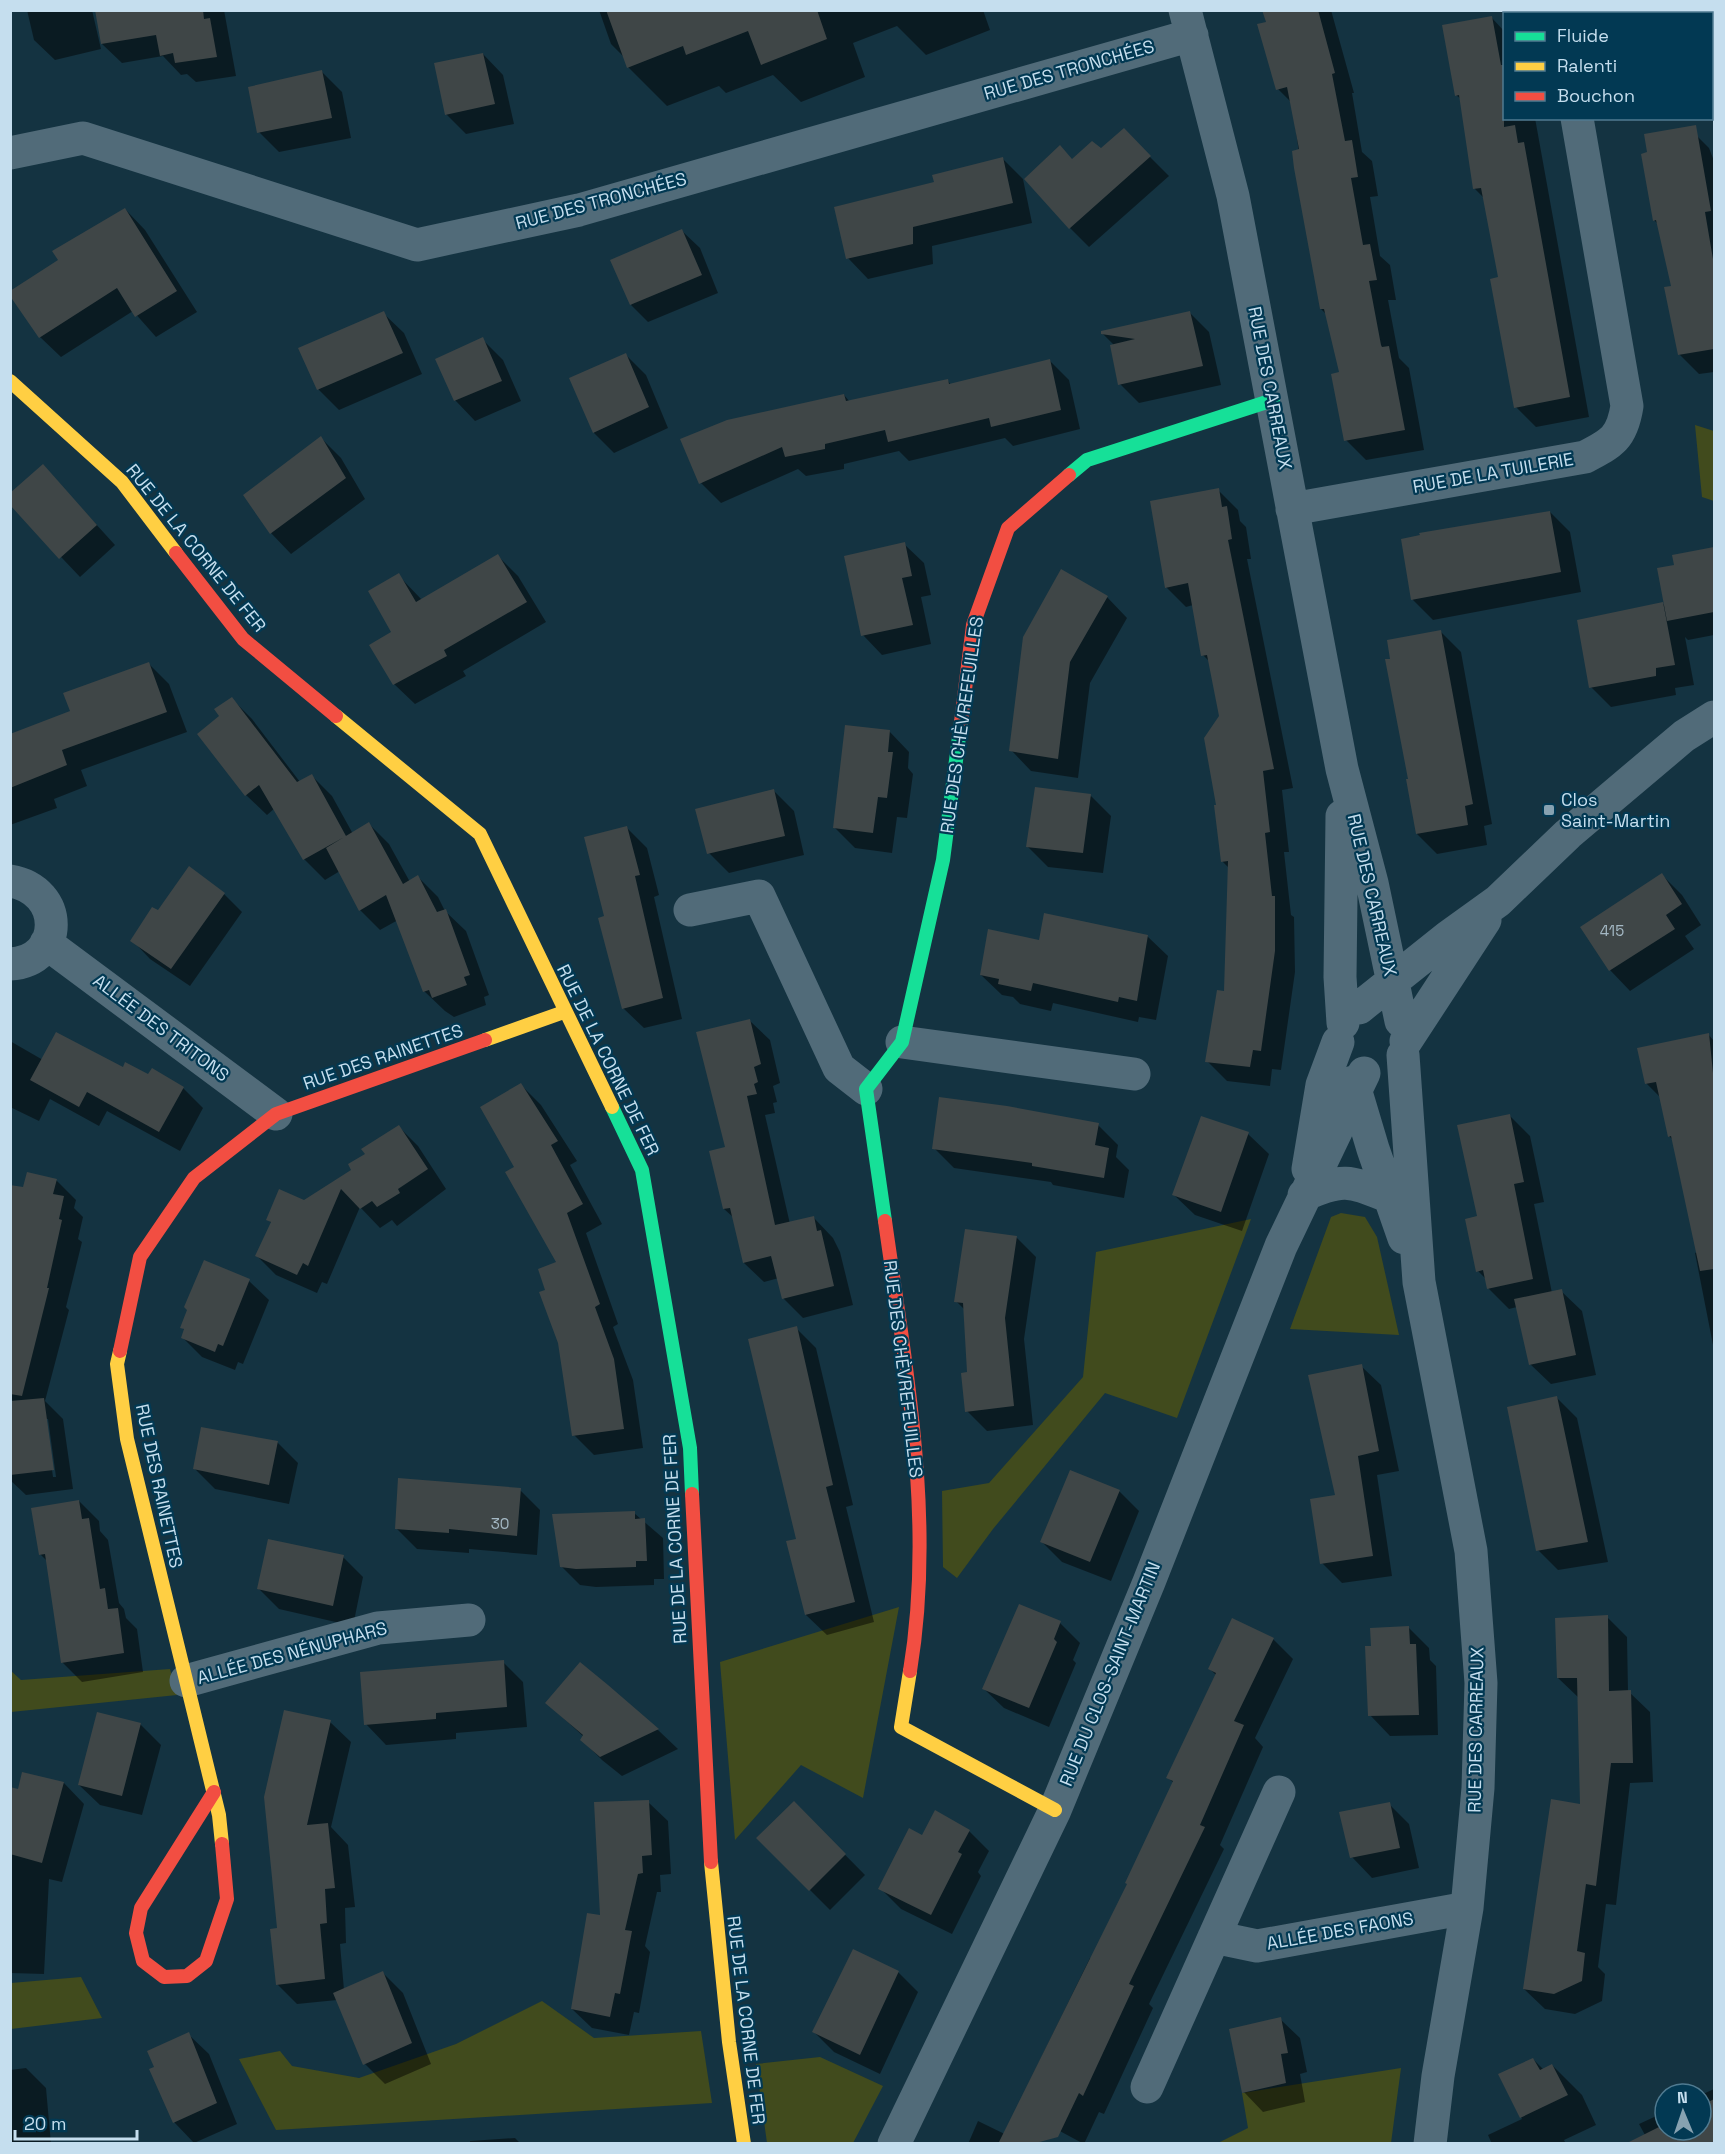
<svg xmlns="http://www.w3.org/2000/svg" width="1725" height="2154" font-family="'Space Grotesk',sans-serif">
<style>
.green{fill:#414b1d}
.shadow{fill:#0007;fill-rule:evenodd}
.building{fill:#3f4647}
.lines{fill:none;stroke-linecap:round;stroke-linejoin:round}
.street{stroke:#516b79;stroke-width:33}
.fast{stroke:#16e098;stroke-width:14}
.slow{stroke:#ffcf43;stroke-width:14}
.jam{stroke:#f24e42;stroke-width:14}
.poi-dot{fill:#87a2b1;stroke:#023953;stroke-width:2}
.labels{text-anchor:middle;stroke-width:4.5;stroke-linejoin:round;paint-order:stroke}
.number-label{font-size:15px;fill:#a4b8c4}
.street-label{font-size:18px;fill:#c5deee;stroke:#023953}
.poi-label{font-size:18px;fill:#c5deee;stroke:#023953;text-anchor:start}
</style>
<rect width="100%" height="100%" fill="#143341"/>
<path class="green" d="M1695 425 1714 431V501L1702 497Z
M1341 1213 1365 1217 1377 1237 1399 1335 1290 1329 1331 1217Z
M1251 1219 1177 1418 1105 1393 993 1529 957 1578 943 1567 942 1491 989 1483 1083 1377 1096 1252Z
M899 1607 863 1798 801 1765 735 1840 720 1662Z
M170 1669 177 1695 11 1712 10 1670 21 1680Z
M81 1977 102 2018 11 2029V1983Z
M542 2001 594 2038 701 2031 712 2103 276 2130 239 2059 280 2051 292 2066 359 2078 456 2044Z
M820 2057 883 2086 853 2143H767L756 2064Z
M1401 2068 1391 2143 1216 2144 1248 2128 1242 2093Z"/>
<path class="shadow" d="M27 10H92L101 49 55 60 34 40Z
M224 10 236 76 196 82 187 74 181 75 163 56 122 63 102 44 97 11Z
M599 10H983L990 30 926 55 897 26 853 43 865 77 801 102 773 75 726 93 719 86 667 106 628 67 625 58 611 44Z
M1264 10H1331L1354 93H1352L1362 152 1372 161 1378 196 1370 197 1380 256 1390 265 1396 300H1388L1399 358 1409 368 1424 450 1366 460 1346 440 1340 373 1327 315 1321 309 1292 103 1278 89Z
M1685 10H1714V61L1712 58V14H1687Z
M1492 18 1504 31V118H1535L1589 417 1536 427 1516 407 1500 278 1485 199 1475 189 1461 99 1456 95Z
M483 54 503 75 514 124 466 134 446 114Z
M322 72 342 92 351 138 279 152 259 132Z
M1689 128 1709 148 1714 161V372L1699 374 1679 354 1673 288 1659 225 1654 220Z
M1123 130 1169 176 1089 247 1070 228 1073 160 1101 150Z
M1003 159 1023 179 1032 223 932 246 933 264 868 279 848 258 936 183Z
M125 209 145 230 197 312 156 337 133 311 61 357 40 337 59 261Z
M682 231 700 248 718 293 648 322 631 305Z
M383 313 404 333 422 374 339 410 319 390 300 349Z
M1190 313 1209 332 1221 385 1139 403 1120 384 1114 345 1102 333Z
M482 339 503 360 521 401 475 421 455 400Z
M626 355 646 375 668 428 614 453 594 433 571 378Z
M1049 360 1069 380 1080 429 1013 446 1005 438 909 461 899 451 844 464V469L806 476 798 469 721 503 701 483 844 395 850 402 948 381 951 385Z
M321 438 341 458 365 499 291 554 271 533 245 495Z
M43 466 115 545 80 577 10 503Z
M1218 490 1238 510 1240 521 1246 527 1251 559H1247L1293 788 1282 790 1289 852H1284L1291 915 1294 917 1295 972 1281 1070 1272 1069 1270 1086 1227 1081 1207 1061 1226 993 1229 868 1222 861 1217 806 1220 717 1210 662 1203 655 1193 605 1186 607 1166 587Z
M1550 512 1570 532 1581 592 1433 620 1413 600 1422 537Z
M904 544 924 563 931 595 921 597 931 644 882 655 863 635Z
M1714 549V635L1688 640 1685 637 1694 685 1675 688 1676 695 1611 707 1591 687 1662 603 1666 606 1676 566 1674 556Z
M498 556 518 576 546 622 463 671 466 676 415 704 394 684 371 645 393 633 398 575 422 600Z
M1107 597 1127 618 1090 683 1078 778 1031 771 1011 750Z
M1441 632 1461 652 1492 824 1484 826 1487 845 1437 854 1417 834 1392 660Z
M149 664 169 684 187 732 81 770 87 786 54 799 57 808 10 825V736L72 712Z
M232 699 252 719 300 782 312 776 332 796 353 834 369 824 389 844 410 882 418 877 438 897 445 911 466 931 489 995 484 997 486 1005 454 1017 445 1011 424 991 398 920 380 930 360 910 340 871 325 880 304 859 275 808 267 815 246 795 221 716Z
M889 731 909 752 908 768 913 774 907 818 897 817 892 853 855 848 835 828Z
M774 791 794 811 804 855 729 873 709 853Z
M1091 796 1111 816 1103 873 1048 867 1028 847Z
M627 828 647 848 659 895 654 897 682 1019 644 1028 623 1008 606 917Z
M1662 875 1682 895 1701 925 1685 936 1694 949 1630 991 1610 970 1582 928Z
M224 894 242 912 190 986 150 959 132 940 158 912Z
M1147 936 1168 956 1156 1020 1139 1017 1138 1022 1053 1003 1051 1011 1020 1004 1013 997 1002 995 981 975 1040 942Z
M750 1021 770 1040 780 1083 773 1086 777 1102 773 1103 775 1113 765 1115 790 1224 814 1218 833 1238 840 1252 853 1305 803 1318 784 1299 779 1278 764 1282 744 1263 734 1218 724 1209 727 1148Z
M1708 1034 1714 1041V1350L1695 1253 1698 1252 1673 1140 1669 1136 1661 1098 1646 1083Z
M10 1041 43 1060 123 1069 183 1088 203 1108 180 1151 107 1111 99 1126 50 1099 39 1121 10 1107Z
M521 1085 541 1105 577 1161 570 1165 602 1224 586 1233 618 1324 613 1327 633 1380 643 1448 594 1455 574 1435 560 1342 547 1291 558 1263 517 1168Z
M1509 1115 1530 1136 1544 1202 1534 1204 1552 1293 1561 1291 1582 1311 1596 1375 1551 1384 1530 1364 1517 1307 1509 1309 1489 1289 1487 1280 1478 1271V1217Z
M1098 1125 1118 1145 1116 1157 1129 1170 1124 1198 1053 1185 1051 1182 954 1168 934 1148Z
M399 1127 418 1146 446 1189 397 1226 392 1220 380 1228 360 1207 327 1284 322 1282 317 1293 276 1275 257 1256 272 1224 268 1219 304 1202 353 1170Z
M1248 1134 1269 1154 1242 1231 1195 1215 1174 1195Z
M56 1180 76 1200 74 1208 83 1217 78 1239 82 1242 66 1307 69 1310 45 1401 63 1419 73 1489 26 1495 10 1480V1202ZM45 1419H48L56 1477H53Z
M1016 1237 1036 1257 1024 1339 1033 1425 987 1431 967 1411 968 1373 965 1310 956 1301Z
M204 1262 249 1281 269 1300 243 1364 238 1362 235 1370 202 1357 182 1337 185 1331 182 1327Z
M796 1328 816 1348 853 1505 846 1507 874 1622 827 1635 806 1615 798 1540Z
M1361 1366 1381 1385 1399 1471 1377 1475 1392 1576 1342 1583 1322 1563Z
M1557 1398 1577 1418 1608 1562 1558 1570 1538 1550Z
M277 1442 298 1463 289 1504 215 1489 195 1469Z
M520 1490 540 1510 537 1555 469 1549V1553L417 1549 397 1529Z
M1119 1491 1139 1511 1111 1581 1062 1562 1042 1542Z
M79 1501 99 1521 100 1531 108 1540 119 1603 124 1609 126 1618 137 1629 143 1672 82 1682 62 1662 48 1562 40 1554Z
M634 1513 663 1538 664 1579H654V1585L596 1587 580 1585 562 1567Z
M343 1557 363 1577 353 1626 279 1609 259 1589Z
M1607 1617 1627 1637 1628 1691 1650 1712 1653 1782 1630 1783 1616 1905 1606 1904 1598 1967 1605 1974 1602 2001 1575 2014 1545 2009 1524 1989 1581 1805 1579 1698 1558 1678Z
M1060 1623 1080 1643 1073 1660 1076 1663 1049 1727 1004 1708 984 1689Z
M1409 1628 1429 1648 1430 1660 1436 1666 1438 1735 1390 1736 1370 1715 1372 1648Z
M1273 1639 1293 1659 1255 1738 1263 1747 1220 1845 1224 1849 1149 2004 1153 2008 1104 2114 1099 2112 1084 2144 1041 2121 1020 2101 1090 1958 1093 1959 1174 1783 1168 1778 1216 1675 1210 1669Z
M503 1662 523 1682 527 1727 456 1733V1739L386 1745 366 1724Z
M580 1665 658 1730 678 1749 622 1776 602 1760 582 1740 584 1737 547 1703Z
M330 1722 351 1742 331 1827 348 1845 355 1907 345 1908 346 1943 340 1944 344 1990 383 1973 403 1993 431 2064 385 2084 365 2064 337 2000 297 2004 277 1984 278 1929Z
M140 1724 161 1745 142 1815 100 1805 79 1785Z
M64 1783 84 1804 62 1882 49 1879 44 1974 10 1973V1796L19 1790Z
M648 1802 668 1821 671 1874 660 1875 661 1892H657L645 1946 650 1952 639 2013 634 2012 629 2035 592 2028 572 2009 602 1917Z
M794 1803 865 1875 830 1910 758 1838Z
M1389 1804 1409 1824 1419 1868 1372 1878 1352 1857Z
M969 1831 989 1851 978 1872 981 1876 952 1934 901 1909 880 1888 923 1837Z
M898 1972 918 1992 880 2074 834 2052 814 2032Z
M1280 2019 1300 2038 1307 2072 1300 2074 1305 2102 1263 2112 1244 2092Z
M188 2034 209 2054 237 2124 194 2143 174 2122Z
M1533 2059 1544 2070 1552 2065 1582 2095 1596 2125 1564 2140 1566 2144H1492L1488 2135 1522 2119 1500 2075Z
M26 2068 46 2088 51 2144H10V2070Z
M1714 2089V2144H1628L1645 2135 1639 2124 1665 2112V2130H1701V2095Z
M978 2121 1025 2144H968Z
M515 2138 521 2144H470V2141Z"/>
<path class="building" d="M95 10H203L204 19 210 18 217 57 175 63 173 53 160 56 156 35 101 44Z
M606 10H817L827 39 761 65 748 31 686 55 683 46 627 68Z
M1262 10H1318L1335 73 1332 74 1345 141 1352 140 1358 177 1351 178 1363 245 1370 244 1377 280 1369 281 1381 345 1382 347 1389 346 1405 430 1344 441 1331 374 1339 372 1324 309H1320L1294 168 1292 151 1299 149 1287 87 1276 90 1257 24 1266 22Z
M1492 16 1501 65H1504V127L1515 125 1518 143 1524 142 1570 397 1514 408 1490 279 1498 277 1481 188 1473 189 1459 95 1455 96 1442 25Z
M483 53 495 104 445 115 434 63Z
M322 70 332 118 257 133 248 87Z
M1696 125 1711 211 1705 212 1714 265V349L1678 355 1664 287 1671 286 1656 220 1653 221 1641 154 1647 152 1644 134Z
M1124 128 1151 156 1069 229 1024 179 1060 145 1072 159 1092 141 1101 148Z
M1003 157 1013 203 913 227V244L846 259 834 207 934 182 932 175Z
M125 208 177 291 135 317 117 288 39 338 10 296V291L58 260 52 251Z
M682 229 702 275 630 305 610 260Z
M384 311 403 353 317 390 298 348Z
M1190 311 1203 366 1118 385 1110 345 1135 339 1101 334V331Z
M483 337 502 381 454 401 435 359Z
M626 353 649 407 593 433 569 378Z
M1050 359 1061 410 991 427 989 418 888 442 885 430 825 444V449L785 457 782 447 699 484 680 439 727 420 844 394 846 401 948 379 949 384Z
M321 436 346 478 270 534 243 495Z
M43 464 97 525 59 559 10 505V493Z
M1219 488 1222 507 1227 506 1232 539 1228 540 1274 769 1263 771 1270 832 1265 833 1272 896H1275V951L1261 1051 1253 1050 1250 1067 1205 1062 1217 990 1224 991 1228 861 1221 862 1214 805H1216L1204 738 1219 716 1207 655 1201 656 1188 583 1165 588 1150 501Z
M1550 511 1561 572 1411 600 1401 539 1420 535 1419 533Z
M905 542 912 576 902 578 913 625 861 636 844 556Z
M1714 547V612L1667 621 1657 568 1674 565 1672 555Z
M498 554 527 602 444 650 447 656 393 685 369 645 391 632 368 591 399 573 416 602Z
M1061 569 1108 596 1070 662 1058 759 1009 751 1023 637Z
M1663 602 1675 665 1656 668V676L1589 688 1577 620Z
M1441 630 1473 804 1465 806 1468 825 1416 834 1406 779H1408L1385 659H1390L1387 640Z
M149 662 167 712 62 750 67 765 10 788V734L70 711 63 693Z
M232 697 297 782 312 774 346 836 303 860 259 785 245 796 197 734 219 716 214 709Z
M845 725 890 730 888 752H893L887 798 878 797 873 833 833 828Z
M1035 787 1091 794 1083 853 1026 847Z
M774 789 785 836 707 854 695 809Z
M369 822 403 884 418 875 437 912 446 909 470 975 464 977 467 985 432 998 429 990 423 992 386 895 359 911 326 848Z
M627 826 640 875 635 876 663 998 622 1009 598 918 604 916 584 837Z
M189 866 225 893 171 969 130 941 152 907 158 910Z
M1662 873 1682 904 1666 915 1675 929 1609 971 1580 927Z
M1044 913 1148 935 1137 1001 1119 997 1118 1002 1033 983 1031 991 998 984 999 979 980 975 988 929 1039 940Z
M750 1019 761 1064 754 1067 758 1082 754 1084 757 1094 747 1096 775 1225 814 1216 817 1231 821 1230 834 1286 782 1299 771 1256 743 1263 730 1208 723 1209 709 1151 725 1147 696 1032Z
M56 1032 123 1067 125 1062 148 1074 152 1068 184 1087 159 1132 87 1092 79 1107 30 1080Z
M1709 1033 1714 1083V1269L1700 1271 1671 1136 1668 1137 1656 1082 1645 1084 1637 1048Z
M521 1083 558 1141 551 1145 583 1204 567 1213 600 1304 595 1307 614 1359 624 1429 572 1436 558 1343 539 1292 545 1290 538 1269 556 1262 505 1172 514 1167 480 1107Z
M939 1097 1007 1106 1099 1123 1095 1145 1109 1148 1104 1178 1032 1166V1163L932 1149Z
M1510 1114 1524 1182 1514 1184 1533 1279 1487 1289 1483 1270 1476 1272 1465 1219 1477 1216 1457 1125Z
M1201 1116 1249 1132 1221 1212 1172 1195Z
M399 1125 428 1169 398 1189 400 1193 377 1207 372 1201 360 1209 341 1189 308 1266 303 1263 297 1275 255 1256 271 1222 266 1220 279 1189 304 1200 351 1170 348 1164 365 1154 361 1149Z
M27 1172 57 1179 53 1194 64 1196 59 1219 62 1220 47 1288H49L22 1396 10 1394V1185L23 1187Z
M965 1229 1017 1236 1005 1318 1014 1406 965 1412 961 1373 967 1372 963 1303 954 1302Z
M204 1260 250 1279 223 1346 218 1344 215 1352 181 1338 184 1329 180 1328 187 1310 184 1307Z
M1562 1289 1576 1355 1529 1365 1514 1299Z
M797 1326 833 1485 826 1487 855 1602 805 1615 786 1541 796 1539 748 1339Z
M1362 1364 1379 1451 1358 1456 1373 1556 1320 1564 1310 1499 1335 1495 1308 1375Z
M1557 1396 1588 1542 1536 1551 1507 1407Z
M44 1398 54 1470 10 1475V1401Z
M201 1427 278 1441 269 1485 193 1469Z
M1070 1470 1120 1490 1090 1562 1040 1542Z
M398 1478 521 1488 517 1536 449 1529V1533L395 1529Z
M79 1500 82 1519 89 1518 100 1589 105 1588 108 1609 118 1608 124 1653 61 1663 45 1554 39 1555 31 1508Z
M635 1511V1519L645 1518 647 1561H636V1567L576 1569 560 1567 552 1514Z
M268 1539 344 1555 333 1606 257 1589Z
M1019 1604 1061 1621 1054 1639 1057 1642 1029 1708 982 1689Z
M1608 1615 1609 1691 1631 1690 1633 1763H1611L1596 1886 1586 1884 1577 1951 1585 1953 1582 1981 1554 1994 1523 1989 1551 1799 1580 1804 1577 1678H1557L1555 1618Z
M1232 1618 1274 1638 1234 1721 1244 1725 1200 1825 1205 1827 1129 1984 1134 1986 1083 2096 1079 2093 1058 2137 1032 2144H998L1127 1884 1125 1883 1173 1781 1166 1778 1216 1673 1208 1669Z
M1409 1626 1410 1644H1416L1419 1715 1368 1716 1365 1646H1371L1370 1628Z
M504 1660 507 1707 436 1713V1719L364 1725 360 1672Z
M580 1662 608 1685 659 1729 600 1757 580 1740 583 1735 545 1703Z
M284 1710 331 1720 307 1825 328 1823 335 1888 325 1889 327 1923 320 1924 325 1979 276 1985 270 1929 277 1928 264 1797Z
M97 1712 141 1723 122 1796 78 1785Z
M22 1772 64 1782 42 1863 10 1854V1787L18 1789Z
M649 1800 652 1855 642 1856 643 1873 638 1874 625 1930 632 1931 620 1994 615 1993 610 2017 571 2009 587 1913 600 1915 594 1802Z
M794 1801 846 1854 809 1891 756 1838Z
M1390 1802 1400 1848 1350 1858 1339 1812Z
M935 1810 970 1830 958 1852 962 1854 931 1915 878 1889 909 1828 922 1835Z
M853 1949 899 1971 860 2055 812 2032Z
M383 1971 412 2043 363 2065 333 1993Z
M1281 2017 1288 2053 1281 2054 1286 2083 1242 2093 1229 2029Z
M189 2032 217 2103 173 2123 149 2069 154 2067 147 2051Z
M1533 2058 1540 2070 1552 2064 1568 2095 1520 2118 1498 2074Z
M1714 2099V2144H1625L1665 2124V2130H1701V2106Z"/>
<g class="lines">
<path class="street" d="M1185 10 1233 196 1342 769 1372 883 1401 1021
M1569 14 1570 10
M10 153 83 138 417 245 579 210 1192 35
M1292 509 1585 457C1612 443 1622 438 1627 406L1577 118
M1342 816 1340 977 1343 1023
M10 881C65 890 65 961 10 964
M690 910 759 896 839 1068 866 1089
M46 943 276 1114
M1359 1008 1448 937 1498 901 1568 834 1684 736 1714 717
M1406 1041 1485 920
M902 1042 1134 1074
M1403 1055 1419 1282 1471 1551 1481 1683 1478 1788 1467 1908 1438 2076 1430 2144
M1353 1082 1373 1149 1404 1238
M1308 1169 1322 1085 1338 1042
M1304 1195C1344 1177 1350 1181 1390 1197
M186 1681 378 1628 469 1620
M1214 1937 1257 1946 1467 1908
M1147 2087 1279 1792
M894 2144 1055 1810 1149 1582 1281 1246 1364 1073"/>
<path class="fast" d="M1069 475 1087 460 1273 400
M612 1107 642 1170 690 1448 692 1494
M885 1221 866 1089 902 1042 943 860 961 722"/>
<path class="slow" d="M10 381 122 482 176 553
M336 716 480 834 612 1107
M485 1040 564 1012
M120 1351 117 1364 127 1439 219 1815 222 1844
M910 1671 901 1727 1055 1810
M711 1862 729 2042 744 2144"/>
<path class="jam" d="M176 553 243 639 336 716
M961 722 973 625 1008 528 1069 475
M885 1221C906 1370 935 1521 910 1671
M120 1351 140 1257 194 1178 276 1114 485 1040
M692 1494 711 1862
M214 1792 141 1908 136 1933 143 1961 164 1977 187 1976 206 1961 227 1899 222 1844"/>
</g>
<rect class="poi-dot" x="1543" y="804" width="12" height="12" rx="3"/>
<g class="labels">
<g class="number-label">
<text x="1612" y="936">415</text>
<text x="500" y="1529">30</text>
</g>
<g class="street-label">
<text transform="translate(1069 70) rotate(-16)" y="6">RUE DES TRONCHÉES</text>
<text transform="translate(601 201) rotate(-15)" y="6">RUE DES TRONCHÉES</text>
<text transform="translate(1270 388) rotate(79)" y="6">RUE DES CARREAUX</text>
<text transform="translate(1493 473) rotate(-10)" y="6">RUE DE LA TUILERIE</text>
<text transform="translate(196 548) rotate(51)" y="6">RUE DE LA CORNE DE FER</text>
<text transform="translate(962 725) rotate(-82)" y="6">RUE DES CHÈVREFEUILLES</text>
<text transform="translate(1372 895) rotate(77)" y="6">RUE DES CARREAUX</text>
<text transform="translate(161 1028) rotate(37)" y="6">ALLÉE DES TRITONS</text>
<text transform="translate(383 1057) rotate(-19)" y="6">RUE DES RAINETTES</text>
<text transform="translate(608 1060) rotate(64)" y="6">RUE DE LA CORNE DE FER</text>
<text transform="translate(903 1369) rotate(83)" y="6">RUE DES CHÈVREFEUILLES</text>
<text transform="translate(159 1486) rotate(78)" y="6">RUE DES RAINETTES</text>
<text transform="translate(675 1539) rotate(-93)" y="6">RUE DE LA CORNE DE FER</text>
<text transform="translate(292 1653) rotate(-15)" y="6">ALLÉE DES NÉNUPHARS</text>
<text transform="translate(1110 1674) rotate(-68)" y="6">RUE DU CLOS-SAINT-MARTIN</text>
<text transform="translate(1476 1730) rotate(-89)" y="6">RUE DES CARREAUX</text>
<text transform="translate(1340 1931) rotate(-10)" y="6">ALLÉE DES FAONS</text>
<text transform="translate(746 2020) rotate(83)" y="6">RUE DE LA CORNE DE FER</text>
</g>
<g class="poi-label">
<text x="1561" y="806">Clos<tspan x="1561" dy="21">Saint-Martin</tspan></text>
</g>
</g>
<rect width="1725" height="2154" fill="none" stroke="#c5deee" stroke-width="24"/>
<rect x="1503" y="12" width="210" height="108" fill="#023953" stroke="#507b91" stroke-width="1.5"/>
<rect x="1515" y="32" width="30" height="9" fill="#16e098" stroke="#507b91" stroke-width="1.5"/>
<text x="1557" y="42" font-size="18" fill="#c5deee">Fluide</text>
<rect x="1515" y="62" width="30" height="9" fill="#ffcf43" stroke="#507b91" stroke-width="1.5"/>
<text x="1557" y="72" font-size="18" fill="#c5deee">Ralenti</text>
<rect x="1515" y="92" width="30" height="9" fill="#f24e42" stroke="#507b91" stroke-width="1.5"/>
<text x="1557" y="102" font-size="18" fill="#c5deee">Bouchon</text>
<g transform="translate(1683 2112) rotate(358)"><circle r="28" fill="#023953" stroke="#507b91" stroke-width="1.5"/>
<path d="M0-4.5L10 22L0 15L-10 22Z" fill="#87a2b1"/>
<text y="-9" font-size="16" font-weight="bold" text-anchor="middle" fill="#c5deee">N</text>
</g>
<path d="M15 2130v9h122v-9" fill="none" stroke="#c5deee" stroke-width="3"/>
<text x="24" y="2130" font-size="18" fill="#c5deee" stroke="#023953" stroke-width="4.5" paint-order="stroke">20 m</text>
</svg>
